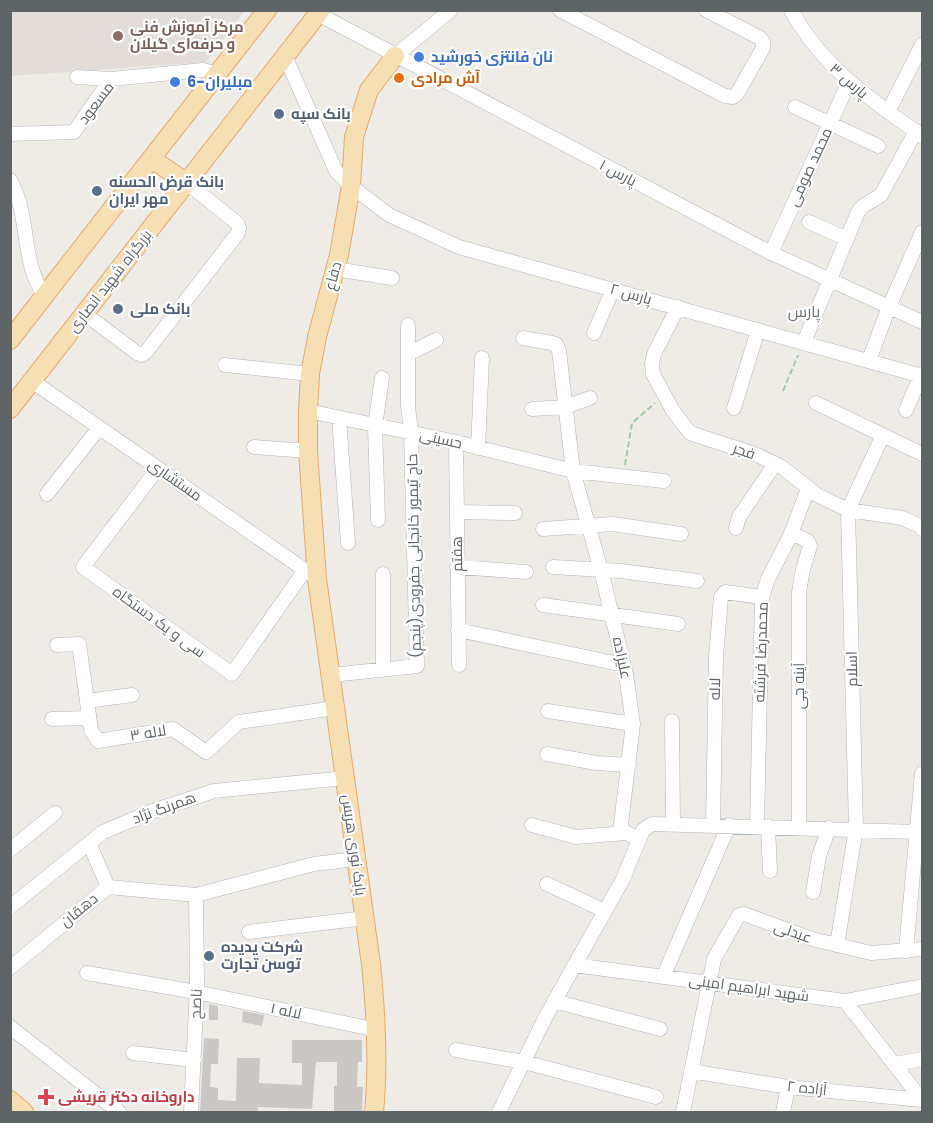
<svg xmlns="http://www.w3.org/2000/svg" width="933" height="1123" font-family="Poppins,Cairo,sans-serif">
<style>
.education{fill:#e2ddd8}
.building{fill:#cbc7c4}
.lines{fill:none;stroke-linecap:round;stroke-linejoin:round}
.minor-casing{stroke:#b2b5b8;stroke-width:15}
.major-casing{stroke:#e4aa6b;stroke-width:20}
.path{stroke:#a3c9a6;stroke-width:2;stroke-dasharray:6 3;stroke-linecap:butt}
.minor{stroke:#fff;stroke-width:14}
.major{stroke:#f7dfb4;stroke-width:18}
.education-dot{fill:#8d6e63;stroke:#fff;stroke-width:2}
.shop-dot{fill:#3f7fe0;stroke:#fff;stroke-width:2}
.food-dot{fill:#e8710a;stroke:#fff;stroke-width:2}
.service-dot{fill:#5c6f8a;stroke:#fff;stroke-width:2}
.health-dot{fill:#e0444e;stroke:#fff;stroke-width:2}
.labels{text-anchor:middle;stroke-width:4.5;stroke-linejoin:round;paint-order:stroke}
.education-label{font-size:15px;font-weight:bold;fill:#785e54;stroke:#fff;text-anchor:start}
.shop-label{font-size:15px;font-weight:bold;fill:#366cbe;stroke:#fff;text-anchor:start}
.food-label{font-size:15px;font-weight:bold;fill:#c56008;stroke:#fff;text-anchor:start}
.street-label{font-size:15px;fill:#5e6366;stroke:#fff}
.service-label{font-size:15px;font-weight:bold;fill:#4e5e75;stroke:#fff;text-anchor:start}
.health-label{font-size:15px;font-weight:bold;fill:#be3a42;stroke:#fff;text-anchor:start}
.neighbourhood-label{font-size:16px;fill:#6f7578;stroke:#fff}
</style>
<rect width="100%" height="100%" fill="#efece7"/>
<path class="education" d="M11 11H244L206 62 11 76Z"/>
<path class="building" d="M209 1004 218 1006V1020H209Z
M243 1011 264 1015 262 1026 242 1022Z
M204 1038 219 1039 218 1064H211L210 1087 218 1088V1100L236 1101 237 1058H260L259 1083 302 1085V1063H292V1040H362V1062H358L357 1087H363L362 1113H334V1086H337V1062H316L312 1109 258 1107V1113H200Z"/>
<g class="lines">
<g class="minor-casing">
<path id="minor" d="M560 10 725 96 733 97 737 94 763 48V42L760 38 706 10
M791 10C823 68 870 99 922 136
M318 14 771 253 922 322
M285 56 336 171 351 186 389 215 459 247 922 376
M395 56 451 10
M77 77 111 79
M795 107 878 146
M888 112 922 45
M10 134 74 132 111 79 203 70 218 74
M10 180C31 216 20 262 45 296
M809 222 845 238
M771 253 849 82
M335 269 392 278
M678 307 654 354 652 364 653 374 673 411 690 433 757 455 782 467 817 495 848 510 902 518 920 526 922 529
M85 314 137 353 142 355 146 352 238 233 239 228 237 223 187 183
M594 333 613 289
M523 338 552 343 556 344 559 351 573 471 601 570 626 674 633 724 621 824 622 830 639 840
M804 342 858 212 863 206 881 195 916 131
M408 354 436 340
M869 360 889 307 922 232
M225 365 310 374
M32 381 312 575
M816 403 922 454
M734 408 758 330
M532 409 565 407 590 398
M906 410 921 375
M308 411 456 442 573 471 664 481
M339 418 348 543
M456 442 459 665
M254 447 308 451
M478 448 482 358
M158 468 83 567 232 674 305 570
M47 494 99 428
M457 512 515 513
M378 520 375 426 382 378
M736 528 739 517 775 464
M543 529 613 524 681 534
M791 533 808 541 810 546 803 569 799 592V827
M457 567 526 572
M553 567 621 571 697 581
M543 605 678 624
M458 630 624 665
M57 645 79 644 91 730 98 741 173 729 206 752 239 722 335 708
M383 669V574
M331 675 417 666 411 432 408 406V325
M87 701 132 695
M548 711 633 724
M52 719 89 718
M672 721 673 824
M547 754 596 763 629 765
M532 825 576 837 626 833
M713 825 716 657 721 597 725 592 762 597
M757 826 762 597 768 579 790 536 808 489
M768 826 770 871
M89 843 108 887
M10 850 55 813
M547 884 605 911
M813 892 819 856 829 828
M10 907 103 832 150 812 214 791 345 778
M249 932 365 918
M837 945 856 828 848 510 883 435
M906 951 922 773
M574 965 845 1001 922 986
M10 968 108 887 196 895 314 864 356 859
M87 973 196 992 377 1030
M663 977 729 825
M554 1001 660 1029
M845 1001 922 1100
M10 1027 119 1112
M456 1050 524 1062 656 1097
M133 1053 194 1060
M895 1064 922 1059
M691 1071 788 1087 922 1100
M191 1112 197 987 196 895
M499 1112 545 1018 623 879 643 830 652 824 917 832 922 830
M683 1112 714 959 739 915 744 914 812 939 871 953 922 949
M783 1112 788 1087"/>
</g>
<g class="major-casing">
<path id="major" d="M152 159 187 183
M10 340 267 10
M10 409 321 10
M10 1100 24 1112
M374 1112C379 1063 376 1014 371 964L317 579 308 451V411L310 374 317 337 339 255 351 186 354 137 369 90 395 56"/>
</g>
<path class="path" d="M783 391 798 355
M625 465 632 423 655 403"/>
<use href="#minor" class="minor"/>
<use href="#major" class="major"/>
</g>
<circle class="education-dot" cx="118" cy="36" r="6"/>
<g class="shop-dot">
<circle cx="419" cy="57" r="6"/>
<circle cx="175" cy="82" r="6"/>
</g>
<circle class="food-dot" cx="399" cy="78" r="6"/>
<g class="service-dot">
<circle cx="279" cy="114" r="6"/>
<circle cx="97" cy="191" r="6"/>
<circle cx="118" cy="309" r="6"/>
<circle cx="209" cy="956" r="6"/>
</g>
<path class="health-dot" d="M43 1088h6v6h6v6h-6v6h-6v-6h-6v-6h6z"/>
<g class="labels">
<g class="education-label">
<text x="130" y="32">مرکز آموزش فنی<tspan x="130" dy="17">و حرفه‌ای گیلان</tspan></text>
</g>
<g class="shop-label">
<text x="431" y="62">نان فانتزی خورشید</text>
<text x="187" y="87">مبلیران-6</text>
</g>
<g class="food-label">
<text x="411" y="83">آش مرادی</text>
</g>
<g class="street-label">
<text transform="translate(849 81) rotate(41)" y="5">پارس ۳</text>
<text transform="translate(96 103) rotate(-53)" y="5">مسعود</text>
<text transform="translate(810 167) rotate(-65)" y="5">محمد صومی</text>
<text transform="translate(618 173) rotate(28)" y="5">پارس ۱</text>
<text transform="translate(333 276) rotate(-75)" y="5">دفاع</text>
<text transform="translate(110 281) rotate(-52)" y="5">بزرگراه شهید انصاری</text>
<text transform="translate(631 294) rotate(16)" y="5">پارس ۲</text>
<text transform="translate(441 439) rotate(13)" y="5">حسینی</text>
<text transform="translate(744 451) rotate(19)" y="5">فجر</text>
<text transform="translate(175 480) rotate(35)" y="5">مستشاری</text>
<text transform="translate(457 554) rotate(-91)" y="5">هفتم</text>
<text transform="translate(414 556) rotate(-91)" y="5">حاج تیمور خانجانی جفرودی(پنجم)</text>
<text transform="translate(159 622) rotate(36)" y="5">سی و یک دستگاه</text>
<text transform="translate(761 652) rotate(-88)" y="5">محمدرضا فرشته</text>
<text transform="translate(622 658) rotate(78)" y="5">علیزاده</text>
<text transform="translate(852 669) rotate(-91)" y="5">اسلام</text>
<text transform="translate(799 686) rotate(-90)" y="5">آینه چی</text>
<text transform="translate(715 689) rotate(-89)" y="5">لاله</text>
<text transform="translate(148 733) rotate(-9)" y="5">لاله ۳</text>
<text transform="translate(164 808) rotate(-20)" y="5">همرنگ نژاد</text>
<text transform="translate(354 845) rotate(82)" y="5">بابک نوری هریس</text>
<text transform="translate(79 910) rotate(-39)" y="5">دهقان</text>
<text transform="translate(793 932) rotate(19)" y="5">عبدلی</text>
<text transform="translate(749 988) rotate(8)" y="5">شهید ابراهیم امینی</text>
<text transform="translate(196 1004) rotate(-88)" y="5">ناصح</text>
<text transform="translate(286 1011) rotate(12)" y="5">لاله ۱</text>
<text transform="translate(807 1088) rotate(6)" y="5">آزاده ۲</text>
</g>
<g class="service-label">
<text x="291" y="119">بانک سپه</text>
<text x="109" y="187">بانک قرض الحسنه<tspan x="109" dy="17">مهر ایران</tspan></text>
<text x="130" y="314">بانک ملی</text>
<text x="221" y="952">شرکت پدیده<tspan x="221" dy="17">توسن تجارت</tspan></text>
</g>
<g class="health-label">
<text x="58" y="1102">داروخانه دکتر قریشی</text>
</g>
<g class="neighbourhood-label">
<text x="804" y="317">پارس</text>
</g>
</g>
<rect width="933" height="1123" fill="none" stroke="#5e6366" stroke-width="24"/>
</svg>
